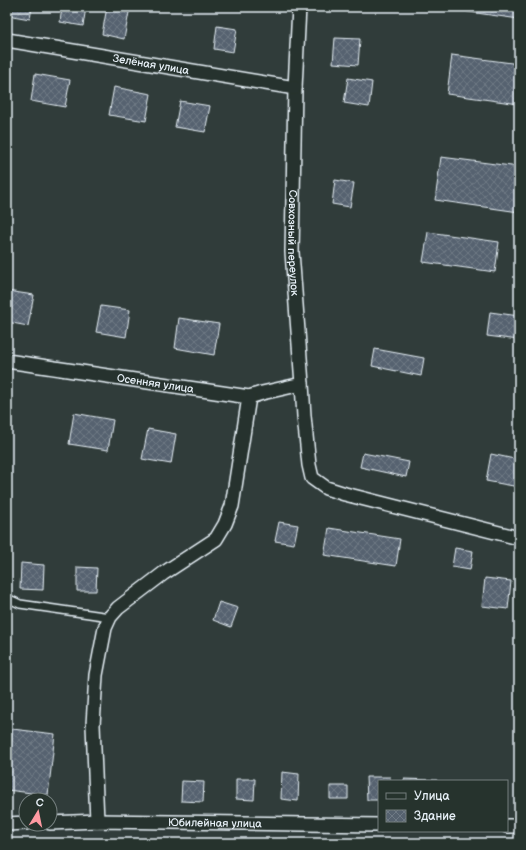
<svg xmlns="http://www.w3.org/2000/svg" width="526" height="850" font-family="'Balsamiq Sans',sans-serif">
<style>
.building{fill:url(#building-cross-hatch);stroke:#e8f1f8}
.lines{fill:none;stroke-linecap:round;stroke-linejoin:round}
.service-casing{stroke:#e8f1f8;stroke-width:10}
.minor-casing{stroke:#e8f1f8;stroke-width:16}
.service{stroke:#26332d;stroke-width:7}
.minor{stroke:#26332d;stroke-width:13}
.labels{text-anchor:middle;stroke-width:4;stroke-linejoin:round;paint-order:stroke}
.street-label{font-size:11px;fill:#e8f1f8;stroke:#26332d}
</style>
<defs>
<pattern id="building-cross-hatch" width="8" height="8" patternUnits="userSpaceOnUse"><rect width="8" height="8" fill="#56626f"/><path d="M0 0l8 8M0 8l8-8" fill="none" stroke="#6e7984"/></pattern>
</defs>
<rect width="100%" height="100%" fill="#303c3a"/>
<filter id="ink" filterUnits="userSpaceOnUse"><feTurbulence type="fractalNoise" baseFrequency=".025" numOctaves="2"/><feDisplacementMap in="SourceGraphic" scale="8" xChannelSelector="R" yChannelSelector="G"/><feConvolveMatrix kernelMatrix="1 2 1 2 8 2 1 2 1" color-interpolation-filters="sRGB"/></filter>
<g filter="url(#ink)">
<path class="building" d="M8 7H32L30 19 7 15Z
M62 7H86L83 26 60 22Z
M107 7H130L124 39 102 34Z
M449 7H519V19L448 9Z
M217 26 237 29 233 52 214 49Z
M335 38 360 39 358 65 333 63Z
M452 55 519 64V104L447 94Z
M35 74 70 80 65 107 31 101Z
M348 78 372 82 369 107 344 103Z
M114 87 151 94 146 121 109 115Z
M180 101 210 106 205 132 175 127Z
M441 157 519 167V212L435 200Z
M335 180 354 183 350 207 332 204Z
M428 232 499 242 495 272 423 262Z
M7 291 34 295 28 326 7 322Z
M101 306 130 310 126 337 96 332Z
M490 312 519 316V340L487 336Z
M179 318 219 324 214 355 175 348Z
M375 349 424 358 421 376 372 366Z
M74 413 113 420 108 450 69 444Z
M148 429 176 434 171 464 142 459Z
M363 453 409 462 406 477 360 467Z
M491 454 519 460V487L486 481Z
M279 522 298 525 294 544 275 541Z
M329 528 400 539 396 566 324 555Z
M455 548 473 551 470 570 452 567Z
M21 563 44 565 43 590 20 589Z
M77 567 97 568 96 591H77Z
M485 578 511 581 508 609 482 606Z
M219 602 238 608 231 627 213 620Z
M12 729 55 734 48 795 7 790V776Z
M282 772 299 774 298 801 281 799Z
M366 777H390V781H379V800H367Z
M236 779H255L254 800 236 799Z
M404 779 437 780V781H404Z
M182 781 204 782 203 802 181 801Z
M330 786H348V799H330Z"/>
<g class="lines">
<g class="service-casing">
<path id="service" d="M7 598 20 604 110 617"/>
</g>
<g class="minor-casing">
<g id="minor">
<path id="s1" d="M299 7 295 88 292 252 302 384 304 416 309 465 312 478 326 488 345 494 519 538"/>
<path id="s2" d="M7 40 295 88"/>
<path id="s3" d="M7 361 249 397 262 393 302 384"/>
<path d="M97 821 93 725 96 675 105 628 110 617 118 608 164 573 216 539 225 524 232 506 249 397"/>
<path id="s4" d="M50 823 97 821 379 825"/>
<path d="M7 824 26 823"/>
<path d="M507 826H519"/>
</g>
</g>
<use href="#service" class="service"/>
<use href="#minor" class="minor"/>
</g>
</g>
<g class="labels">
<g class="street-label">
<text dy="4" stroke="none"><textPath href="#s2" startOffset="146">Зелёная улица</textPath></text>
<text dy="4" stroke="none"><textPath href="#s1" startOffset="236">Совхозный переулок</textPath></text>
<text dy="4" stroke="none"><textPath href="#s3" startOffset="150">Осенняя улица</textPath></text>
<text dy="4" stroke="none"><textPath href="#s4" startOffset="165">Юбилейная улица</textPath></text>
</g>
</g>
<rect width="526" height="850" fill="none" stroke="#26332d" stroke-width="24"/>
<rect x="12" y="12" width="502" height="826" fill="none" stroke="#e8f1f8" stroke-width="1.5" filter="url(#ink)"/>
<rect x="378" y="780" width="130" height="52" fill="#26332d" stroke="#747f7e"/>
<rect x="386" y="793" width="20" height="6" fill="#26332d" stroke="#747f7e"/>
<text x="414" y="800" font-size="12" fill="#e8f1f8">Улица</text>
<rect x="386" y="810" width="20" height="12" fill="url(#building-cross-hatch)" stroke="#747f7e"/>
<text x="414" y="820" font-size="12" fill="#e8f1f8">Здание</text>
<g transform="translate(38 812) rotate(10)"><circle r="19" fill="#26332d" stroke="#747f7e"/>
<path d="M0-3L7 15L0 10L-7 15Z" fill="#ff9aa2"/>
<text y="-6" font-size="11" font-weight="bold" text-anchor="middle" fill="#e8f1f8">С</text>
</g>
</svg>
